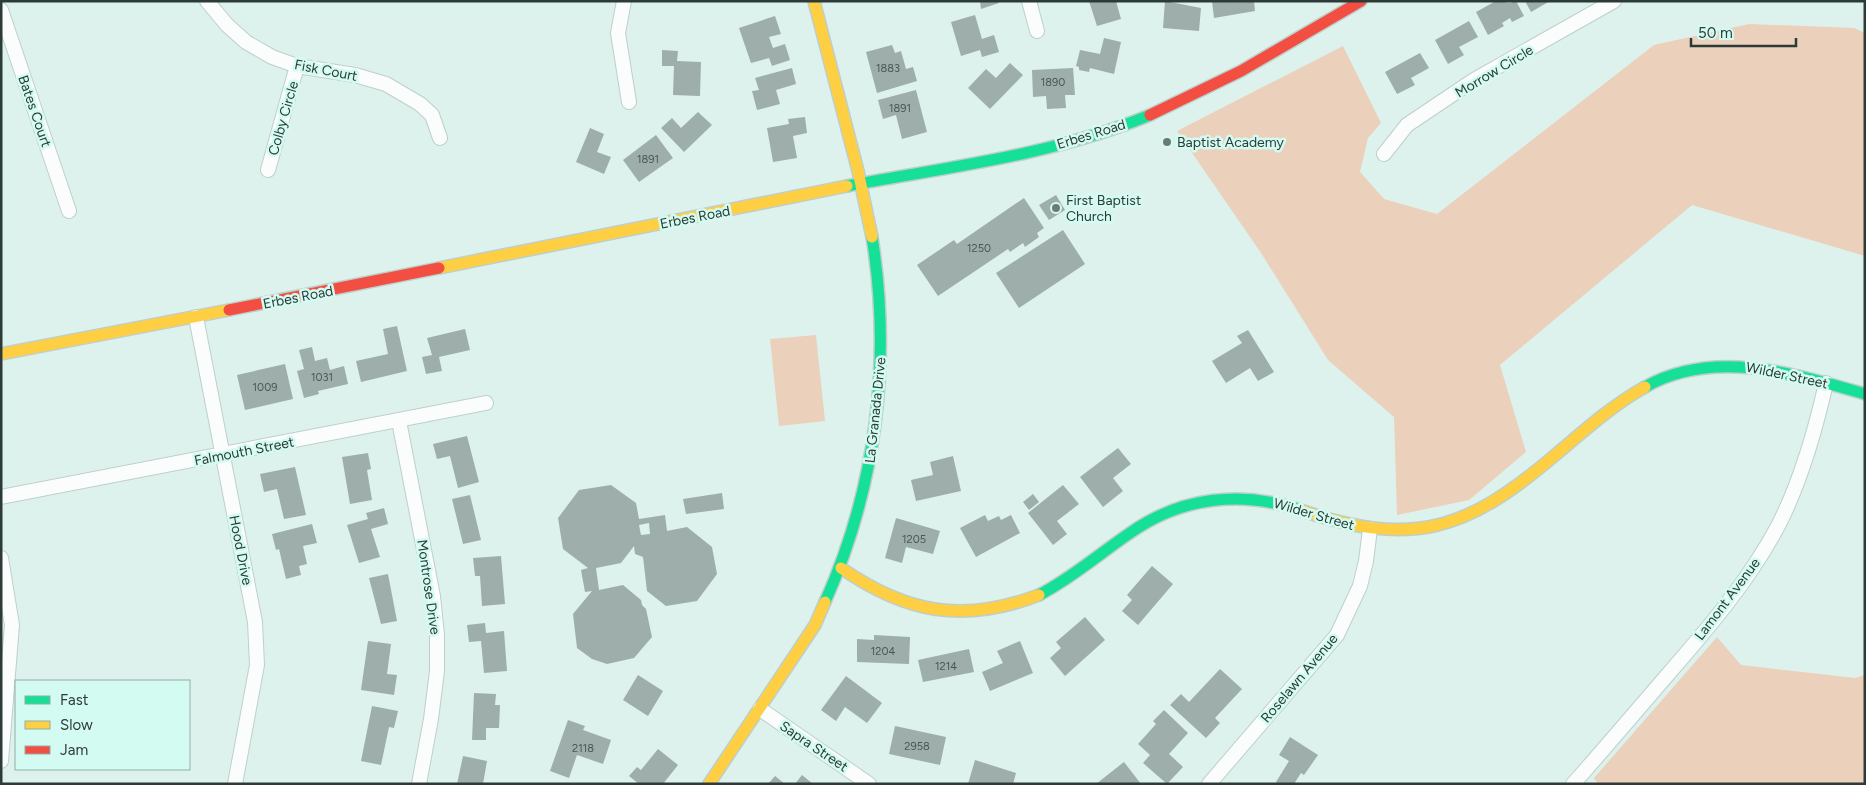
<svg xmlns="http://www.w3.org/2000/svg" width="1866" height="785" font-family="Figtree,sans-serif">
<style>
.green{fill:#ebd0bc}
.building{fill:#9eaeaa;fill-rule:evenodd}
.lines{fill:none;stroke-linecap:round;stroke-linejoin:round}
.street-casing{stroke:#becfcb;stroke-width:16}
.fast-casing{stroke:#becfcb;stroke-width:14}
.slow-casing{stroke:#becfcb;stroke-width:14}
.jam-casing{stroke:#becfcb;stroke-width:14}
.street{stroke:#fafdfc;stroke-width:14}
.fast{stroke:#16e098;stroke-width:11}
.slow{stroke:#ffcf43;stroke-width:11}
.jam{stroke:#f24e42;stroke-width:11}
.poi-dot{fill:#6a7b77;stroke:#d4fbf1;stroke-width:2}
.labels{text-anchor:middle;stroke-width:5;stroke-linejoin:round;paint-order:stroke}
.number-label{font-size:11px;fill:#485854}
.street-label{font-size:14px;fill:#2c3b38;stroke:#d4fbf1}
.poi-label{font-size:14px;fill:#2c3b38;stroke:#d4fbf1;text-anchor:start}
</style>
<rect width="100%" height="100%" fill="#ddf2ed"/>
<path class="green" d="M1749 24 1854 28 1865 33V256L1692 205 1500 365 1526 452 1469 500 1397 515 1394 417 1328 360 1261 253 1177 131 1343 46 1381 123 1368 138 1360 172 1384 199 1437 214 1654 45Z
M816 335 825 421 779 426 770 339Z
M1717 637 1741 665 1855 678 1865 675V784H1598L1594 778Z"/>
<path class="building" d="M980 1H998L999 3 981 9Z
M1089 1H1116L1121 19 1097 26Z
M1165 1 1201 8 1199 31 1163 28Z
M1212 1H1254L1255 11 1214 18Z
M1496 1 1510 3 1516 1 1524 16 1512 22 1510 18 1502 23 1504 26 1488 35 1476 12Z
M1525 1H1550L1531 12Z
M975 15 982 39 994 35 999 52 982 57 980 50 961 56 951 22Z
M775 16 781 34 769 37 773 48 785 44 790 60 772 66 769 58 751 63 739 28Z
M1469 21 1478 37 1459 47 1464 55 1448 64 1435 40Z
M1104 38 1121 42 1114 74 1090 68 1089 72 1079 70V67L1076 66 1080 50 1100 54Z
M892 45 895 53 901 51 906 69 913 67 917 81 877 93 866 52Z
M662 50 678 51 677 61 701 62 700 96 673 95 674 66H662Z
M1420 53 1429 68 1411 78 1415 85 1397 94 1385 72Z
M1010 63 1023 75 990 109 968 88 986 69 996 78Z
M792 68 796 84 776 90 780 104 757 110 752 91 759 90 755 78Z
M1073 68 1075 95H1065L1066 108 1047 109 1046 96 1033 97 1032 70Z
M916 90 927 132 902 139 896 115 883 119 878 100Z
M698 112 712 125 684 152 661 128 672 118 681 128Z
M805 117 807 133 793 136 797 158 773 162 767 128 789 124 788 119Z
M590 128 604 134 597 152 611 157 604 174 576 162Z
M656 135 673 158 639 182 623 160Z
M1056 195 1065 210 1049 220 1039 205Z
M1024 198 1044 228 1037 233 1039 237 1025 247 1023 243 1010 252 1008 249 938 296 917 265 954 240 957 244Z
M1063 230 1085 264 1019 308 996 273Z
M397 326 407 371 361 382 356 361 388 354 383 329Z
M465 329 470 350 439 357 442 371 426 374 422 357 432 355 427 338Z
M1248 330 1274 372 1258 381 1250 368 1226 383 1212 361 1242 343 1237 336Z
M312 347 315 361 327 358 330 370 344 366 348 384 318 391 319 394 304 398 297 371 304 369 299 350Z
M285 364 293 399 245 410 237 375Z
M467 436 479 482 458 488 450 456 437 459 433 444Z
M1118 448 1131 464 1113 478 1123 491 1103 507 1080 477Z
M368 453 371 469 367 470 372 500 350 504 342 457Z
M953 456 961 491 916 501 911 480 933 475 930 462Z
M295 467 306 515 284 519 277 489 264 492 260 474Z
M611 485 636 503 639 519 665 515 667 531 687 527 712 547 717 574 697 601 666 606 647 591 643 557 635 554 634 546 621 563 596 568 599 590 623 585 641 600 642 605 646 609 652 637 634 658 607 664 592 659 577 648 573 614 592 591 585 592 581 570 588 568 563 549 558 518 579 490ZM649 523 650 534 641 535 639 525Z
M1063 485 1079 504 1057 521 1067 534 1053 545 1028 513Z
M722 493 724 509 686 514 683 499Z
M1033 494 1039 502 1029 510 1023 502Z
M470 495 481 540 463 544 452 499Z
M384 508 388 524 371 529 380 557 359 563 347 525 368 519 366 513Z
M985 515 988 521 999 516 1001 520 1011 515 1020 533 976 557 960 528Z
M896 518 940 531 933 554 906 547 902 563 885 558Z
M312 524 317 543 303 546 307 564 299 566 301 575 286 579 279 549 276 550 272 534Z
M501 556 505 604 482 606 480 576H475L473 558Z
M1152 566 1173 584 1138 625 1122 611 1132 600 1127 595Z
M388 574 397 621 381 624 369 578Z
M1085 617 1105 640 1065 676 1050 658 1061 648 1056 642Z
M485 623 486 633 504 631 507 671 484 673 481 641 469 642 467 625Z
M874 635 910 637 909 664 857 662V639L874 640Z
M368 641 391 644 387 674 397 675 394 695 361 690Z
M1020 641 1033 673 990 691 982 672 1003 663 997 651Z
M969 649 974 672 923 682 918 660Z
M1220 669 1242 689 1215 718 1220 723 1206 738 1170 705 1181 694 1189 702Z
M638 675 663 691 648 716 623 700Z
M846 676 882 703 867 723 845 707 836 721 821 710Z
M474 693 496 694 495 705H500L499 728H486V740H472Z
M372 706 398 711 394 728 389 727 381 765 361 761Z
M1164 710 1188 733 1169 754 1183 767 1167 784 1143 763 1150 755 1138 744 1156 724 1153 721Z
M568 720 585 726 583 730 611 740 603 764 577 755 569 778 550 771Z
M895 726 946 737 940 765 889 754Z
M1290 737 1318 755 1304 775 1301 773 1294 784H1278L1276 782 1289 761 1279 755Z
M658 749 678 765 663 784H639L629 776 637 767 641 770Z
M463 756 487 761 483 784H457Z
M975 760 1016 773 1013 784H968Z
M1124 762 1141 784H1096Z
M802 775 813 784H795Z
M775 776 785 784H768Z"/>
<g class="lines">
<g class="street-casing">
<path id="street" d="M207 1 227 25 246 42 272 57 297 66 355 75 386 84 420 104 432 115 440 138
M624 1 618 33 629 102
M1029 1 1037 31
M1 10 69 211
M1384 154 1407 125 1474 80 1614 1
M268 170 297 66
M196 317 255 622 257 665 235 784
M399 421 433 596 437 635V671L431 719 419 784
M1 497 486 403
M1 558 12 625 1 761
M760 709 869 784
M1209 784 1337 635 1360 586 1366 561 1370 529
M1573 784C1606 747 1638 709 1670 672 1710 626 1749 580 1778 526 1801 481 1815 432 1826 383"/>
</g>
<g class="fast-casing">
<path id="fast" d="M847 186C948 167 1054 155 1150 115
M1645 387C1714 348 1795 374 1865 394
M1039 595C1072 578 1099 554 1130 533 1181 497 1241 490 1300 510
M825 602C876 488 892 361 872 237"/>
</g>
<g class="slow-casing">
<path id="slow" d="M814 1 858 171 872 237
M439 268 847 186
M1 354 229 310
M1300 510C1412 548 1466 531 1554 456 1584 431 1611 406 1645 387
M841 568C906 613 963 624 1039 595
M709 784 815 625 825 602"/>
</g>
<g class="jam-casing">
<path id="jam" d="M1150 115 1241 71 1361 1
M229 310 439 268"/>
</g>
<use href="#street" class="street"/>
<use href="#fast" class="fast"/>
<use href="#slow" class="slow"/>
<use href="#jam" class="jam"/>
</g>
<g class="poi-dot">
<circle cx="1167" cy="142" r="5"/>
<circle cx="1056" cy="208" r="5"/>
</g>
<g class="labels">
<g class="number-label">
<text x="888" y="72">1883</text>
<text x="1053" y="86">1890</text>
<text x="900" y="112">1891</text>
<text x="648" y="163">1891</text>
<text x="979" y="252">1250</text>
<text x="322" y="381">1031</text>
<text x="265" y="391">1009</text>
<text x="914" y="543">1205</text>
<text x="883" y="655">1204</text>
<text x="946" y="670">1214</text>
<text x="917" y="750">2958</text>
<text x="583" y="752">2118</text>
</g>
<g class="street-label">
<text transform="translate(326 70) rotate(11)" y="5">Fisk Court</text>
<text transform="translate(1494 71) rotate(-31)" y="5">Morrow Circle</text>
<text transform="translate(35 111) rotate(71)" y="5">Bates Court</text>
<text transform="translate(283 118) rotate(-74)" y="5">Colby Circle</text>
<text transform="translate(1091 134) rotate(-17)" y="5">Erbes Road</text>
<text transform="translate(695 217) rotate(-11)" y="5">Erbes Road</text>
<text transform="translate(298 297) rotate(-11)" y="5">Erbes Road</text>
<text transform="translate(1787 375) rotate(12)" y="5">Wilder Street</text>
<text transform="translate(875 410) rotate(-84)" y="5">La Granada Drive</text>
<text transform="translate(244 451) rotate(-11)" y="5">Falmouth Street</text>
<text transform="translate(1314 514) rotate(16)" y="5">Wilder Street</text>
<text transform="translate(241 550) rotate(79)" y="5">Hood Drive</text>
<text transform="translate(429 587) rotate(82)" y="5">Montrose Drive</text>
<text transform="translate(1727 599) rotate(-53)" y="5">Lamont Avenue</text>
<text transform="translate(1299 678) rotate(-50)" y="5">Roselawn Avenue</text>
<text transform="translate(814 746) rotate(34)" y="5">Sapra Street</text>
</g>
<g class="poi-label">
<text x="1177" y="147">Baptist Academy</text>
<text x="1066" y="205">First Baptist<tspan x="1066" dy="16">Church</tspan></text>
</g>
</g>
<rect width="1866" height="785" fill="none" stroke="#2c3b38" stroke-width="5"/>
<rect x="15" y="680" width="175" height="90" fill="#d4fbf1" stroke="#91aea7"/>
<rect x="25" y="696" width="25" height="8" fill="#16e098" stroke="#91aea7"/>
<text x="60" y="705" font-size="15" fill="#2c3b38">Fast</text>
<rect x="25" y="721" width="25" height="8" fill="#ffcf43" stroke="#91aea7"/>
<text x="60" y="730" font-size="15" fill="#2c3b38">Slow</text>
<rect x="25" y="746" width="25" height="8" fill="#f24e42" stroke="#91aea7"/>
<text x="60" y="755" font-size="15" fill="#2c3b38">Jam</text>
<path d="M1691 38v8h105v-8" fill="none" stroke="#2c3b38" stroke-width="2.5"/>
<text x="1698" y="38" font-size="15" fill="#2c3b38" stroke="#d4fbf1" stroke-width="4" paint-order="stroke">50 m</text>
</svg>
